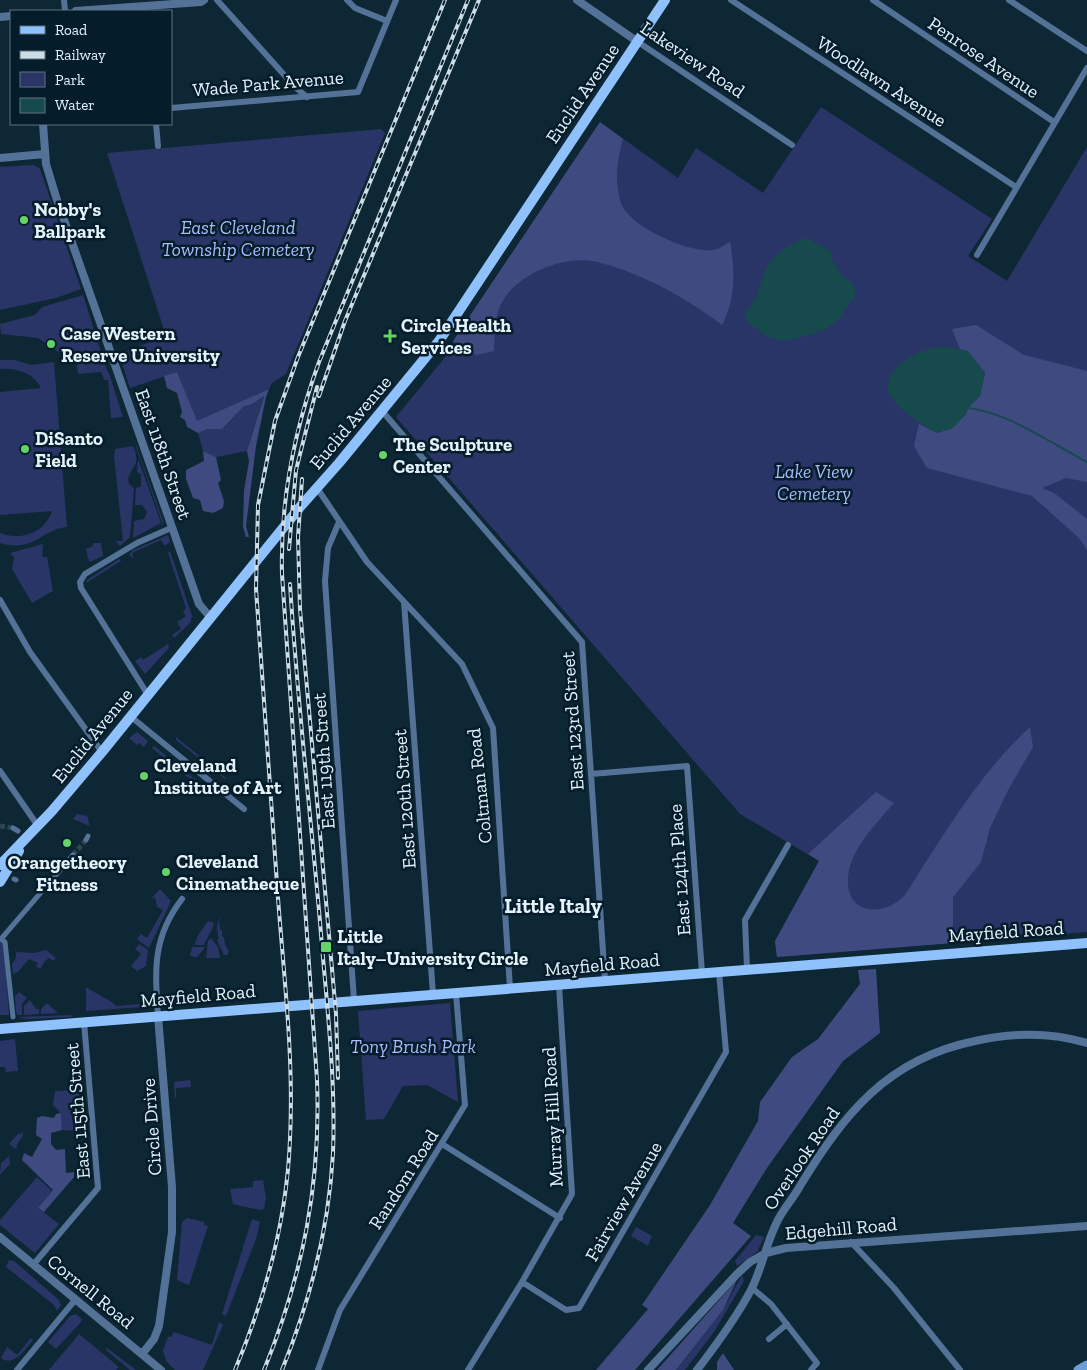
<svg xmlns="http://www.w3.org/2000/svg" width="1087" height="1370" font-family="'Zilla Slab',serif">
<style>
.green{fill:#2a3567}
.forest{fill:#3f4b80}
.water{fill:#174a4c}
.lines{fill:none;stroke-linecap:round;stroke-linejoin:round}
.stream{stroke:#174a4c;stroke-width:2}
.pedestrian-tunnel{stroke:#2e4552;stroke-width:5;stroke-dasharray:5 2.5;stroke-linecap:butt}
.pedestrian{stroke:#547297;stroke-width:5}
.minor{stroke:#547297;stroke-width:6}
.tertiary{stroke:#547297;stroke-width:8}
.secondary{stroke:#6e9fd9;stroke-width:9}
.primary{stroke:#8fc1fd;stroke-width:10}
.rail-casing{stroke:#cddde6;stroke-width:4}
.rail{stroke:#051d2a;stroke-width:2;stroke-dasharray:5.5;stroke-linecap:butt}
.poi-dot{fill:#65d467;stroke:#051d2a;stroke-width:2}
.labels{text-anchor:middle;stroke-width:5;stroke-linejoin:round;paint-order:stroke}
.street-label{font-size:19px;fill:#e3f2fb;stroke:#051d2a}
.poi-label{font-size:19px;font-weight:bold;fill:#e3f2fb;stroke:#051d2a;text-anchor:start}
.park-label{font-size:19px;font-style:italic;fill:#a9bbfd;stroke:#051d2a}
.quarter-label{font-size:21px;font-weight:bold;fill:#e3f2fb;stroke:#051d2a}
</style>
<rect width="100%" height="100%" fill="#0e2734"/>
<path class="green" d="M821 107 992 219 968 256 1007 281 1087 147V932L777 957 775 941 819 861 740 814 396 417 451 350 453 341 600 122 678 178 696 148 763 193Z
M381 129 385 133 286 374 272 383 269 389 196 422 177 372 130 388 119 354 166 336 107 153Z
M34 165 40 169 81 289 56 298 0 310V167Z
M83 295 101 352 63 355 38 338 1 334 0 324 35 315 42 307Z
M101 356 110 376 123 417 111 418 108 380H104L101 372 78 374 76 358Z
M0 360H15L31 365 54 362 67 527C40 530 34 553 0 543V533C20 541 45 533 52 511L0 515V392L41 388C34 373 16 367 0 369Z
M264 395 247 451 216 457 203 451 198 433 208 429H222L244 406 250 405Z
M136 445 163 521V525L136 447Z
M133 446C141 465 133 464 128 479L129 484 134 488 130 537 120 546 115 541H123L114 456 115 449Z
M138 459 161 523 133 538 134 521 144 519 147 512 142 505H135L136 488 141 486V474L137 472Z
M168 535 170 542 166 545H164L161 540 132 553 134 559 129 555 133 550Z
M93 543H101L103 556 89 562 86 549 93 546Z
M43 544 42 557H47L53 591 32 603 12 569 14 557 10 553Z
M170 551 192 616 190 623 174 638 172 635 181 629 177 622 186 616 183 612 186 608 168 553Z
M119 559 125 565 121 561 86 583 87 580Z
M168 644 169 648 145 674 135 661 141 657 143 660Z
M137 732 148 741 144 747 139 743 137 745 129 738Z
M176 737 226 778 225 779 176 740Z
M154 746 208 790 207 793 152 748Z
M77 814 87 816 90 826 73 819Z
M160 889 171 901 149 948 137 939 141 934 147 938 163 910 157 907 155 897 150 900Z
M224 914 219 920 220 930H222V937H224L225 945 229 952 227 955H224L217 940 219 939C217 929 215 921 224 914Z
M208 921 214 923C212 932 207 937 204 945H195L197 937Z
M211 938 218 947 220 958H206L208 941Z
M0 940 4 943 9 1015H0Z
M139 944 148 950 146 966 137 971 131 966 141 954 135 949Z
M192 947H204V949L197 957 190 956Z
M46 950 56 958 53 961 49 958 45 961 40 969 36 966 38 963 29 959 18 972 13 974 12 964 16 958V952L34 953Z
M86 987C94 993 113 1001 116 1006L141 1004V999L146 997V1004L142 1007 86 1011Z
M19 992 27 998 22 1004V1015H17L16 1012 15 996Z
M30 1000 36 1009H39V1014L24 1015V1006Z
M47 1003 58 1013 41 1014V1009Z
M450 1003 458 1102 427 1085 403 1086 384 1119 366 1120 358 1011Z
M72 1015V1017L26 1019 19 1017Z
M15 1039 18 1071 6 1072 5 1067H0V1041Z
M190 1080 191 1087 176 1088V1098H175L174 1082Z
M79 1090V1131L62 1130 61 1113 53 1105 55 1091Z
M22 1129 23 1136 18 1142 16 1149 9 1144 18 1134 23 1133Z
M9 1156 10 1164 0 1175 1 1163Z
M37 1177 52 1191 38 1208 59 1224 35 1253 0 1225V1220Z
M263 1180 266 1198 264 1209 259 1210 233 1204 230 1189 253 1187V1181Z
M187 1218 204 1222V1225L208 1226 189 1285 177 1280 182 1222Z
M252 1219 260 1222 256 1239 226 1316 222 1314Z
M636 1227 652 1236 648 1246 631 1236Z
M756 1235 764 1237 757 1252 737 1266 735 1261Z
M9 1260 14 1261 59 1300 61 1305 57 1311 54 1305 6 1267Z
M742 1275 744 1281 714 1332 685 1370H676L723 1310Z
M76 1314 82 1319 81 1322 56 1349 48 1342 70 1316Z
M219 1322 223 1325 203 1370H175L166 1361 163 1350 168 1337H171L174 1332 212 1345Z
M79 1334 119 1367 116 1370H49Z
M31 1338 33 1340C25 1350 13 1367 1 1358L7 1347 17 1355Z
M107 1348 136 1370H130L106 1350Z"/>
<path class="forest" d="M600 122 623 139C617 159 614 182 621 203 628 226 690 254 713 250 719 250 725 244 730 242 735 271 736 298 722 325 685 297 643 274 598 262 565 254 514 274 500 306 494 321 495 335 494 351L476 355 453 341Z
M976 325 1024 355 1087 371V482L1066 478 1042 488 1054 493 1087 519V550L1079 538 1032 496 927 468 914 446 919 424 937 433 952 428 966 414 968 408 980 396 985 373 968 351 960 349 952 329Z
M177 372 197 421 269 389 266 397 256 446 246 526 249 537H246L243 527 244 491 249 461 247 451 264 396 250 405 244 406 222 429H208L198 433 187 427 185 420 180 417 182 412 177 393 167 388 164 376Z
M203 451 216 457 221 480 218 483 224 501 223 508 213 513 203 511 200 500 193 498 186 479V470L204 461Z
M1030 727 1033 747 1008 790 990 828 981 862 953 897V943L777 957 775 941 819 861 808 854 876 792 894 803C876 824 847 852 848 882 848 915 885 917 905 895 943 836 978 775 1030 727Z
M876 969 880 1033 843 1061 767 1168 733 1223 751 1236 635 1370H596L648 1309 642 1305 710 1205 758 1121 760 1102 792 1057 818 1039 860 984 858 970Z
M61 1113 62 1130 51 1133V1144L56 1150 65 1149 66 1173 74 1172V1177L44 1212 38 1208 53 1190 22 1160 24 1153 32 1157 42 1139 36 1135 37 1118 42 1116 54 1118 56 1114Z
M737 1280 723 1310 676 1370H657Z
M723 1353 734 1370H717V1362Z"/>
<path class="water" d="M806 238 831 251 832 260 842 277 851 281 856 294 838 320 824 330 806 336 782 341 766 336 744 319C747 309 753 304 757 295 760 288 761 279 765 272 773 254 788 245 806 238Z
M950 347 968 351 985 373 980 396 968 408 966 414 953 428 937 433C925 427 903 412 894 401 872 376 913 351 934 348 939 347 945 347 950 347Z"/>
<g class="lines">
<path class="stream" d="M968 408C1010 413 1050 443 1087 462"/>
<path class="pedestrian-tunnel" d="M0 826 13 828
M73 855 86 840"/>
<path class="pedestrian" d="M13 828 18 831
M86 840 88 836
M14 879 16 880
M13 1017 5 942 1 939 73 855"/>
<path class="minor" d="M64 0 65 11
M217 0 295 87 307 97
M347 0 355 8 387 21
M731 0 1016 187
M873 0 1054 122
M1009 0 1087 51
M638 42 792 145
M171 108 358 92 396 0
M156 124 158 146
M977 255 1087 68
M382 411 582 642 605 981
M317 488 367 562 462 664 493 728 510 988
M339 522 328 548 325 581 354 1000
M0 600 30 652 102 752
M404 602 433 994
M148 695 81 588 80 582 85 574 137 543 171 528
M130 716 244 809
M0 771 38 826
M591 774 687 766 702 973
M747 969 745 920 788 845
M158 1016C155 970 152 938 182 899
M442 1144 560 1218
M851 1242 894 1288 960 1370
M33 1265 98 1188 84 1022
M522 1282 566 1310 579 1308 726 1052 719 972
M752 1288 771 1304 817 1363 811 1370
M769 1339 787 1324
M17 1370 75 1300
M318 1370 340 1310 465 1105 456 993
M468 1370 522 1282 572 1194 559 985"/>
<path class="tertiary" d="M577 0 638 42
M76 11 201 2 204 0
M0 17 11 16
M43 124 46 164 56 197 199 604 211 618
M0 158 45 154
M0 1237 161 1370
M142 1354 154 1339 159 1326 172 1232V1187L158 1016
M648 1370 737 1274 750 1262 766 1253 786 1248 1087 1226
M697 1370C717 1344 737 1317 752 1288 762 1267 766 1245 776 1224 782 1210 793 1199 800 1186 844 1114 887 1059 975 1041 1011 1033 1051 1032 1087 1043"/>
<path class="secondary" d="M1078 1370 1087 1365"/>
<path class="primary" d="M0 865 52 811 102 752 300 507 339 463 439 341 665 0
M0 882 19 851
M0 1029 1087 943"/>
<g class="rail-casing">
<path id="rail" d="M319 396 345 321 479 0
M302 479 298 537 300 609 336 1014 338 1078
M289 549 296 470 317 387
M235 1370C266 1296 287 1220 290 1139 294 1059 284 978 278 898 271 795 263 692 256 589L258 505 275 421 298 357 445 0
M264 1370C303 1274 321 1184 317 1080L282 574C280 500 294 431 319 362L468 0
M282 1370C310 1301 329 1228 333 1153 336 1076 326 999 320 922 310 809 297 697 290 584"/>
</g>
<use href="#rail" class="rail"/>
</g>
<g class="poi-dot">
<circle cx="24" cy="220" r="5"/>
<path d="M387.5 328.5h5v5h5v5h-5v5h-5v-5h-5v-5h5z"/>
<circle cx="51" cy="344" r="5"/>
<circle cx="25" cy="449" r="5"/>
<circle cx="383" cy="455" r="5"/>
<circle cx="144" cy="776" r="5"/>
<circle cx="67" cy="843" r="5"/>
<circle cx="166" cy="872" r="5"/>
<rect x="320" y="941" width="12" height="12" rx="2.5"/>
</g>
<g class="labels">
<g class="street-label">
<text transform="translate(984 57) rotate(34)" y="7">Penrose Avenue</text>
<text transform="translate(693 59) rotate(34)" y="7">Lakeview Road</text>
<text transform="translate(882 81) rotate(33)" y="7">Woodlawn Avenue</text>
<text transform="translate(268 83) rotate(-5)" y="7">Wade Park Avenue</text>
<text transform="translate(582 93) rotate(-56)" y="7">Euclid Avenue</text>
<text transform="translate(350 422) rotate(-50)" y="7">Euclid Avenue</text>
<text transform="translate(164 454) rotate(71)" y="7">East 118th Street</text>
<text transform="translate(572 721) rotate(-94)" y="7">East 123rd Street</text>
<text transform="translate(92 735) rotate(-51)" y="7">Euclid Avenue</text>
<text transform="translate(323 761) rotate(-94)" y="7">East 119th Street</text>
<text transform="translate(479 786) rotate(-96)" y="7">Coltman Road</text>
<text transform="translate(404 799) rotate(-94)" y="7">East 120th Street</text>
<text transform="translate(679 870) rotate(-94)" y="7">East 124th Place</text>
<text transform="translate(1006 931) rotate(-4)" y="7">Mayfield Road</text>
<text transform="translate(602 964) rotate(-5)" y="7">Mayfield Road</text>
<text transform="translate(198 995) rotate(-5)" y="7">Mayfield Road</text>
<text transform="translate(77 1111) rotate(-95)" y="7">East 115th Street</text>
<text transform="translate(552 1117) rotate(-93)" y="7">Murray Hill Road</text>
<text transform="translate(151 1127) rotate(-94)" y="7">Circle Drive</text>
<text transform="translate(801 1158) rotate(-56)" y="7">Overlook Road</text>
<text transform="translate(403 1179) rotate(-58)" y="7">Random Road</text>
<text transform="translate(623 1201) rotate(-60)" y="7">Fairview Avenue</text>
<text transform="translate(841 1228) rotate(-5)" y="7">Edgehill Road</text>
<text transform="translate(91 1291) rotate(39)" y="7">Cornell Road</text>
</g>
<g class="poi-label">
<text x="34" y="216">Nobby's<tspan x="34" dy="22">Ballpark</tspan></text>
<text x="401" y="332">Circle Health<tspan x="401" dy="22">Services</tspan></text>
<text x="61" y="340">Case Western<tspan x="61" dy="22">Reserve University</tspan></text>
<text x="35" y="445">DiSanto<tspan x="35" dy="22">Field</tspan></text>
<text x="393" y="451">The Sculpture<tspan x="393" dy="22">Center</tspan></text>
<text x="154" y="772">Cleveland<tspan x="154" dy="22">Institute of Art</tspan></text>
<text x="176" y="868">Cleveland<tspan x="176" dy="22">Cinematheque</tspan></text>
<text x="67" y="869" text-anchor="middle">Orangetheory<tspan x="67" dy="22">Fitness</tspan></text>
<text x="337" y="943">Little<tspan x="337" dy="22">Italy–University Circle</tspan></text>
</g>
<g class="park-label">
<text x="238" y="234">East Cleveland<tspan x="238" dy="22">Township Cemetery</tspan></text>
<text x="814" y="478">Lake View<tspan x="814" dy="22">Cemetery</tspan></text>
<text x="413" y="1053">Tony Brush Park</text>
</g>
<g class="quarter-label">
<text x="553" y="913">Little Italy</text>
</g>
</g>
<rect x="10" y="10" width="162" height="115" fill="#051d2a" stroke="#5e727e"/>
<rect x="20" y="26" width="25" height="8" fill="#8fc1fd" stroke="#5e727e"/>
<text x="55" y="35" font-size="15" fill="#e3f2fb">Road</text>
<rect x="20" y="51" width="25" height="8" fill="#cddde6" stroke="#5e727e"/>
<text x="55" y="60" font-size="15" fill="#e3f2fb">Railway</text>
<rect x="20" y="72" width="25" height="15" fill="#2a3567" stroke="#5e727e"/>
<text x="55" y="85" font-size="15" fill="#e3f2fb">Park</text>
<rect x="20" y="98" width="25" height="15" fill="#174a4c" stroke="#5e727e"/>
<text x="55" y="110" font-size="15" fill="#e3f2fb">Water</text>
</svg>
